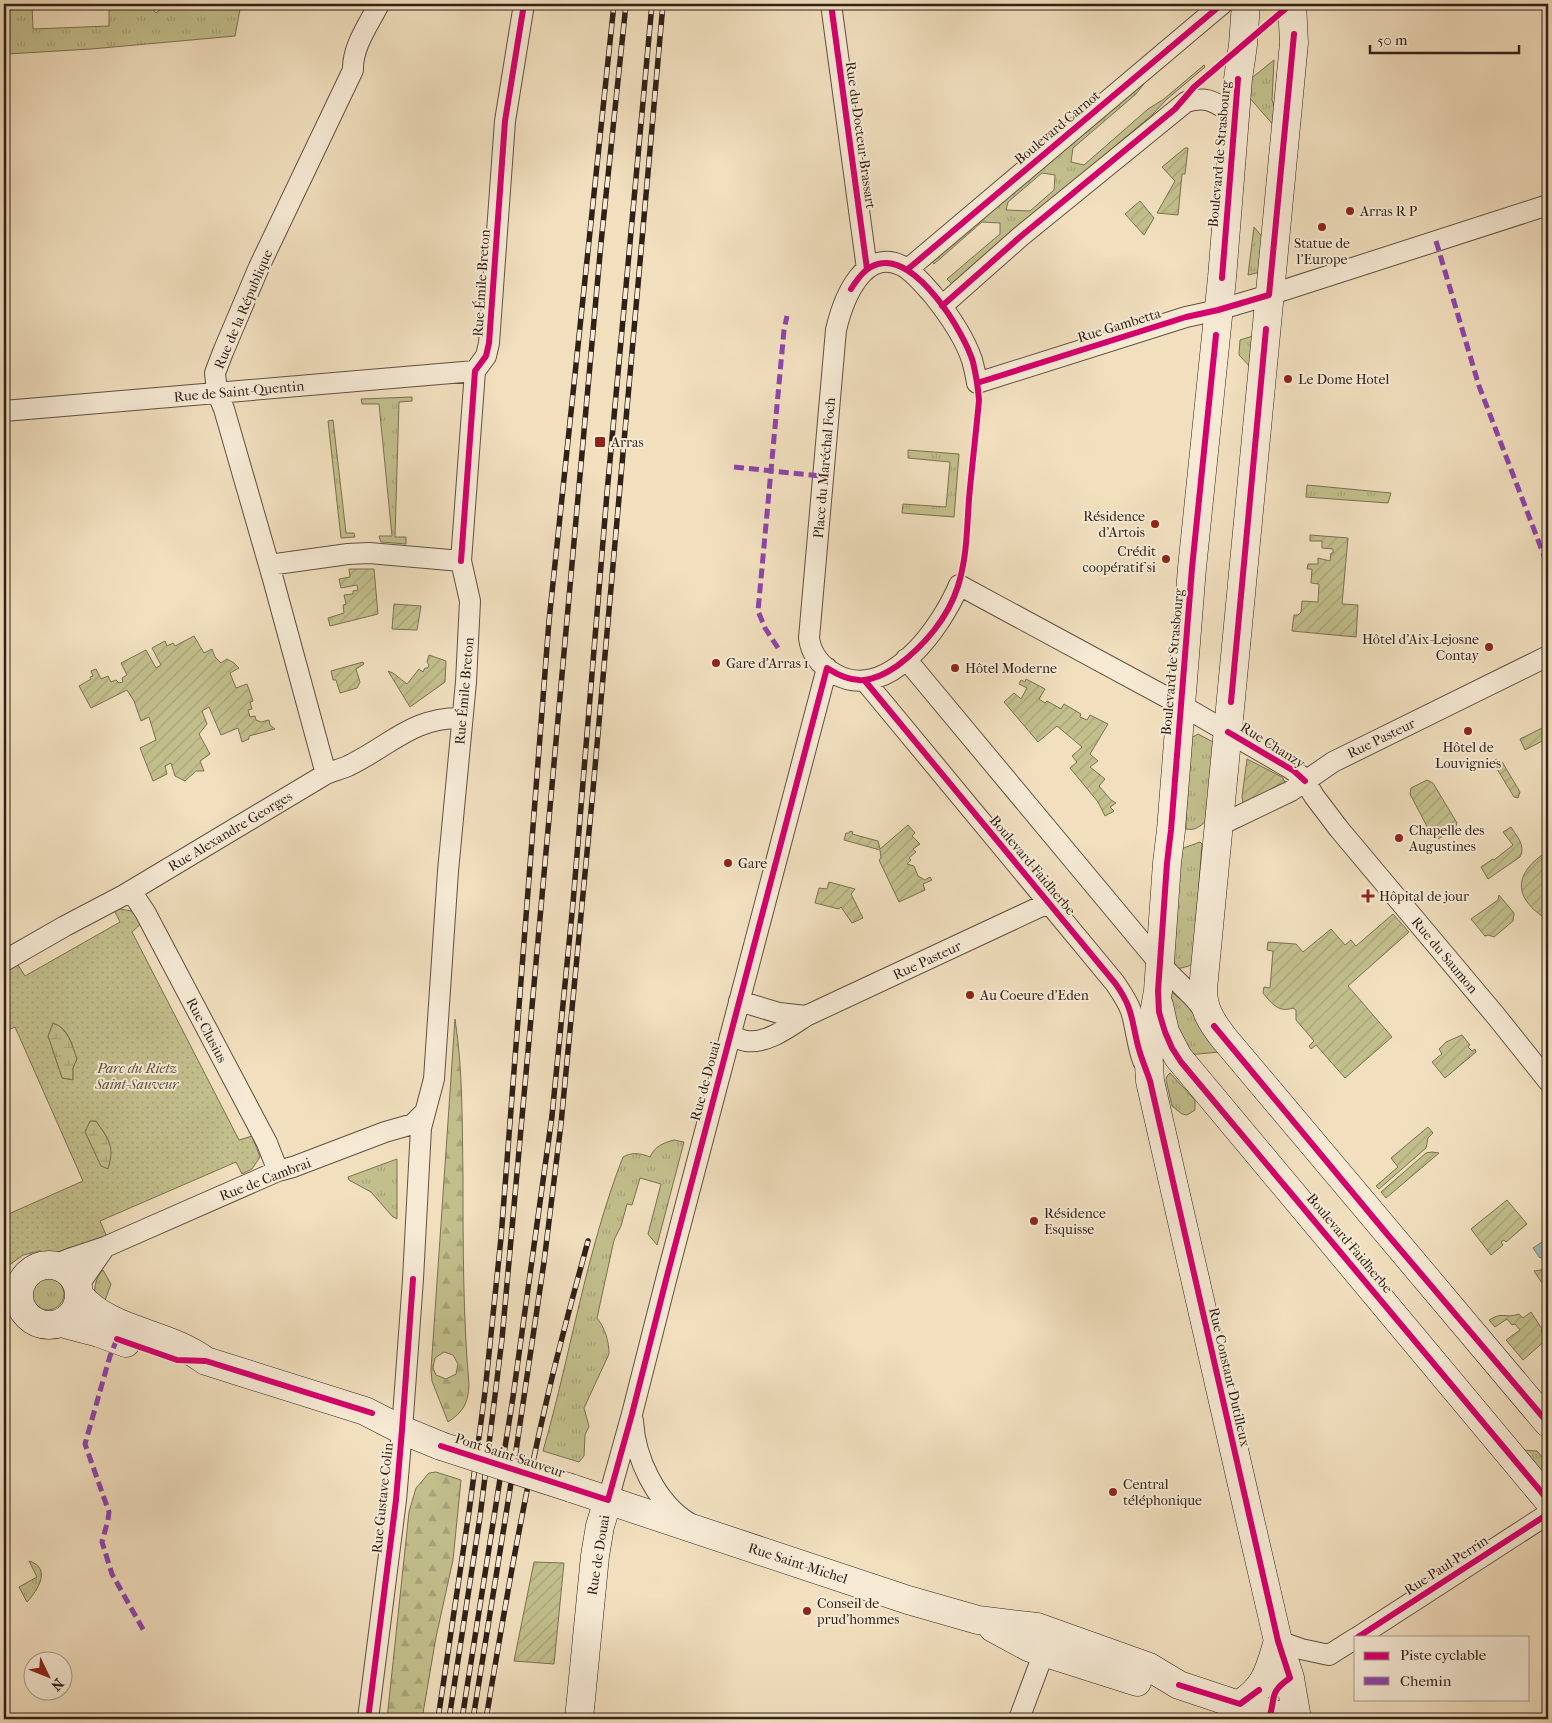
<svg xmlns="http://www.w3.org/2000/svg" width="1552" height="1723" font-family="'IM FELL French Canon',serif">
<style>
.grass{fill:url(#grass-tufts);stroke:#7a7052;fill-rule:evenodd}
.forest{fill:url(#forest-firs);stroke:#7a7052;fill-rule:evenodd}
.wetland{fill:url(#wetland-marsh);stroke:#7a7052}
.park{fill:url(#park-dots);stroke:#7a7052;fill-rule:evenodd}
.garden{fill:url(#garden-furrows);stroke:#7a7052}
.water{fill:#9bbcb3;stroke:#717e75}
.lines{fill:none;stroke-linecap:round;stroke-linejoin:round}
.street-casing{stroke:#615042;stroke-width:22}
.secondary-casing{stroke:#312018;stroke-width:29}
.street{stroke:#f6ead5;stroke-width:20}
.secondary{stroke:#f6ead5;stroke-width:28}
.rail-casing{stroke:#312018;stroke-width:5.5}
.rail{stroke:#f6ead5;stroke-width:4;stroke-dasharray:11;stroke-linecap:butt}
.secondary-bridge-casing{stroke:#312018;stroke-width:29;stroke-linecap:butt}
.secondary-bridge{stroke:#f6ead5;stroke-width:28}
.quiet{stroke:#8e44ad;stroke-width:5;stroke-dasharray:10 5;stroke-linecap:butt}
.cycleway-casing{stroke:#f6ead5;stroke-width:9}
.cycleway{stroke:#d6006c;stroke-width:6}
.poi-dot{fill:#8f2418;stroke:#f6ead5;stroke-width:2}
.labels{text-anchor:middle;stroke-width:4;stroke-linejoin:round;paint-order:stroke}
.street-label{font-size:14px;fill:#312018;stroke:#f6ead5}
.poi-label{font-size:14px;fill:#312018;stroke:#f6ead5;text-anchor:start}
.park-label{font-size:14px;font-style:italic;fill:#5c503b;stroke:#f6ead5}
</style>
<defs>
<pattern id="grass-tufts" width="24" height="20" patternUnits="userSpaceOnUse" patternTransform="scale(1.25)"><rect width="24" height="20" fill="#c2bf8c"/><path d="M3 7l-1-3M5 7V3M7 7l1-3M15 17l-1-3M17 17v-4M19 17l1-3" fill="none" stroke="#a7a478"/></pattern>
<pattern id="forest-firs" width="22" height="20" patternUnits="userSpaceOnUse" patternTransform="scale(1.25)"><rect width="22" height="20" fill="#c2bf8c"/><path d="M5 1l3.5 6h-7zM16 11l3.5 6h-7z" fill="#a7a478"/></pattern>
<pattern id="wetland-marsh" width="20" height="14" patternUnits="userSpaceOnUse" patternTransform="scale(1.25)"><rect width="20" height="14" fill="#c2bf8c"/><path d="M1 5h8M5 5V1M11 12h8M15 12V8" fill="none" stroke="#a7a478"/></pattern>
<pattern id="park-dots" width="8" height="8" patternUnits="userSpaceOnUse" patternTransform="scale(1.25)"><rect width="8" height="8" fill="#c2bf8c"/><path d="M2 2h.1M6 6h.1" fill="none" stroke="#a7a478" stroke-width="1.8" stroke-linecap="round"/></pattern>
<pattern id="garden-furrows" width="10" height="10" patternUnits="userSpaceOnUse" patternTransform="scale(1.25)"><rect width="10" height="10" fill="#c2bf8c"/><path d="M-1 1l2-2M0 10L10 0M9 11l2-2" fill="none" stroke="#a7a478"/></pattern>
</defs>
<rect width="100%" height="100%" fill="#f1dfbe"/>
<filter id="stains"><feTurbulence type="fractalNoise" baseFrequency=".004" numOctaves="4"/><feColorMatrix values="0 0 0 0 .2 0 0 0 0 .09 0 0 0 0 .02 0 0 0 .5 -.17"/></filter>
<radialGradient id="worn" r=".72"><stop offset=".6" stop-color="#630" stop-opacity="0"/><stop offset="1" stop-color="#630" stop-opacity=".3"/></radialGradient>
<path class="grass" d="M6 4H32L33 29 109 26V4H148L156 13 167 4H241L235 36 91 49 7 54Z
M1274 60 1272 100 1276 112V128L1248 96V81Z
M1204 65 1205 67 1166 100 1153 114 952 284 947 279 1000 234V223L982 222 934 264 930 260 1150 76 1136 94 1073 148 1071 162 1084 165 1148 109 1164 99ZM1042 173 1055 175 1054 190 1030 211 1006 210 1008 202Z
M1254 227 1264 239 1261 272 1248 275Z
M1256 335 1254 371 1239 355 1240 340Z
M412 397V401L399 402 395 537H406V544L381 542 379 536H392L379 404H362L361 399Z
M333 420 346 533H354L355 537 341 538 328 421Z
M908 450 959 454 954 517 902 513 903 504 946 507 950 462 908 458Z
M1307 485 1391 493 1388 503 1306 497Z
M1198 734 1213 742 1216 749 1207 820C1200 826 1196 831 1186 829V811L1191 738Z
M1200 842 1202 844 1193 963 1189 966 1177 969 1171 962 1181 849Z
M1169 990 1190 1007 1198 1023 1220 1052 1187 1055 1166 998Z
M1170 1073 1195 1100V1110L1187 1115 1182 1114 1172 1106 1166 1080 1167 1076Z
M674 1140 684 1142 657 1245 648 1234 661 1184 640 1178 632 1205 627 1204 621 1226 614 1240 597 1318C605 1328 609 1341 609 1354L584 1408 589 1426 585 1435 584 1456 579 1462 543 1451C571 1353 586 1252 623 1157 632 1152 640 1153 650 1157 655 1146 663 1143 674 1140Z
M397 1159V1219L392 1216 371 1192 349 1180 348 1177Z
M103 1270 111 1284 103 1306 95 1299C94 1288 95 1278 103 1270Z
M32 1294a16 16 0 1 1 32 0a16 16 0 1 1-32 0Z
M1522 1450 1537 1451 1548 1464V1480Z
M29 1561C52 1568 38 1590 27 1602L19 1587 37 1577Z"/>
<path class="forest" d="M455 1019C463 1070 462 1124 463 1176 463 1245 463 1316 469 1385 468 1404 463 1412 448 1422L432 1381 431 1370ZM444 1352 453 1355 458 1364 456 1374 446 1379 436 1375 433 1368 435 1358Z
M436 1472 461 1480 453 1560 436 1637 422 1719H387L409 1512 416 1488 429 1473Z"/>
<path class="wetland" d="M53 1023C68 1028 72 1045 77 1059L73 1068V1080L62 1078 48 1036Z
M90 1121H96C102 1130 111 1141 112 1153 112 1158 109 1164 108 1169L100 1166 85 1132Z"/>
<path class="park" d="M120 909 137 912 143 922 132 932 239 1140 252 1136 260 1157 252 1169 242 1174 236 1162 100 1221 107 1237 60 1254 39 1251 23 1255 4 1269V1216L83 1181 15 1027 4 1032V973L18 965 25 976 120 922 114 910ZM53 1023C69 1028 72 1045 77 1059L73 1068V1080L62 1078 48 1036ZM90 1121H96C109 1139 115 1147 108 1169L101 1166 85 1132Z"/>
<path class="garden" d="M1185 148H1188L1185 174H1182L1178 215 1157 213 1175 181 1162 167Z
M1140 201 1154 218 1144 235 1125 214Z
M1310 535 1348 538 1342 604 1358 605 1356 637 1292 631 1294 615H1298L1301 612 1302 601 1318 602 1319 584 1311 583 1312 569H1307L1308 564H1318V558L1330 561 1331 553H1333V549L1322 548V541H1310Z
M349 569H374L378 614 330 626 328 618 344 613 343 605 346 604 344 595 353 594V591L358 590 357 585 341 588 339 579 350 577Z
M394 604 421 606 417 630 392 629Z
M194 636 204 653 212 649 215 657 221 663 227 659 234 663 239 668 230 673 236 688 247 684 253 701 250 702 252 709 248 710 250 717 255 716 256 720 261 722 269 720 270 725 275 729 249 736V739L242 742 238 728 221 735 209 707 202 711 207 724 199 734 210 754 200 761 204 771H196L185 781 175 776 171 763 165 766 167 774 153 781 140 748 156 740 149 717 141 721 134 701 127 690 91 708 79 686 91 679 90 677 93 676 91 671 96 669 101 679 108 676 111 682 116 680 119 683 123 682 122 678 127 675 121 663 146 650 156 668 161 665 152 648 165 641 167 646 173 643 175 646Z
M429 655 446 661 445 682 410 707 388 671 393 673 407 684 419 669 423 672 425 668H428L429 665 427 662Z
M363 662 364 664 356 669 360 682 357 688 340 693 336 680H333L331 671Z
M1026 679 1045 689 1039 699 1045 703 1047 701 1061 709 1064 704 1081 714 1080 717 1087 720 1090 715 1108 724 1090 754 1098 761 1090 767 1105 779 1099 786 1111 800 1116 803 1110 807 1114 811 1105 816 1098 802 1070 768 1077 762 1072 756 1082 747 1057 726 1038 742 1004 702 1014 693 1021 699 1027 688 1019 684 1021 680 1025 682Z
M1548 725V738L1525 750 1520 739Z
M1247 759 1282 777 1285 782 1281 788 1244 807 1242 797Z
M1497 759 1499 761 1501 760 1520 792 1518 798 1514 797 1494 764 1496 762 1495 760Z
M1427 780 1433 783 1457 823 1455 829 1438 839 1432 836 1410 794 1411 788Z
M908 825 915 833 912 836 920 844 913 849 916 852 909 858 911 860 907 864 914 866 918 876 925 880 930 877 932 880 923 884 925 890 899 902 879 860 881 858 880 850 844 840 846 833H849L850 831 853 832 852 834 878 841 880 849Z
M1511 827C1517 837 1526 845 1520 857L1488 879 1481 867 1493 859 1494 860 1513 845 1503 832Z
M1548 851V920C1512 898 1513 873 1548 851Z
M829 882 855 889 851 894 863 918 852 923 841 907 839 909 815 903 819 888 827 889Z
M1499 895 1514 913 1513 921 1494 937 1488 935 1485 936 1471 919 1498 900Z
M1393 914 1409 932 1348 986 1392 1037 1345 1078 1316 1045 1311 1049 1309 1046 1314 1041 1296 1020V1010L1293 1008C1279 1013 1272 1004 1263 993L1264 987 1270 988 1273 951 1267 950 1268 942 1296 944 1303 952 1331 929 1345 945 1351 940 1356 946Z
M1462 1035 1470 1045 1468 1047 1472 1051 1475 1049 1476 1052 1445 1078 1432 1062 1442 1054 1439 1049 1446 1042Z
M1428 1127 1433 1133 1428 1138 1426 1148 1379 1189 1376 1186 1398 1167 1391 1158Z
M1432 1152 1439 1153 1386 1198 1381 1192 1426 1153Z
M1507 1200 1527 1224 1506 1242 1504 1240 1501 1242 1503 1245 1491 1255 1471 1229Z
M1548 1264V1292L1534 1271 1541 1270Z
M1531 1312 1542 1329 1541 1331 1547 1339 1523 1360 1506 1340 1520 1330 1515 1324 1512 1325 1507 1319 1495 1327 1489 1320C1503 1311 1505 1319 1519 1314L1523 1318Z
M534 1562 564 1563 554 1664 514 1661Z"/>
<path class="water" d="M1548 1238V1253L1540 1258 1533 1248Z"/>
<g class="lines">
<g class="street-casing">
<path id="street" d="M831 4 867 269
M1548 205 1269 295 1218 310 1186 317 977 383C976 375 974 368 972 360 964 336 949 315 933 295 925 286 916 275 906 268 864 243 843 300 836 330L809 638C811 654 821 666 835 674 888 704 942 626 959 585L1181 705 1288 767 1300 775 1305 781 1314 796 1339 829 1496 1016 1548 1081
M908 269 1222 4
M942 306 1020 237 1186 102C1209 95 1215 103 1235 115
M4 411 475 371
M269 565 348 554 369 553 461 561
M906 659 1160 964 1195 999 1207 1014
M865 681 1115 983C1121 992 1127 1000 1131 1011 1136 1027 1137 1045 1143 1061
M326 774 273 579 224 409 217 392 215 373 223 352 259 267 353 70C352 47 369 24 379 4
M1218 826 1291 791 1333 762 1548 656
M131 891 145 912 267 1143 278 1171
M4 961 65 926 124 895 326 774C333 771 341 769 348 766 390 746 412 717 462 718
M739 1001 779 1013 806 1016
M730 1036C735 1037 741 1040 746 1041 767 1044 789 1027 806 1016L1048 903
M54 1265 69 1259 105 1247 278 1171 293 1167 385 1132 413 1124 424 1113
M78 1286 105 1247
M633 1421C635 1458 656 1503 689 1523
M608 1500 632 1414 667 1276 827 668
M1358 1637 1548 1514
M1278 1641 1301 1649 1329 1655 1356 1638
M368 1719 396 1500 402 1430 413 1279 421 1128 434 1079 448 871 466 682 470 601 461 561 475 371 486 356 489 343 505 121 524 4
M1019 1719 1044 1652 1054 1645"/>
</g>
<g class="secondary-casing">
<path id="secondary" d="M1246 4 1243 45 1238 79 1222 278 1192 568 1171 830 1167 863 1158 991 1148 1047 1150 1081 1248 1511 1278 1641 1290 1678 1297 1719
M1292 4 1294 43 1203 989C1203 1009 1211 1021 1223 1037L1548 1423
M1159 1005 1165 1032 1178 1057 1548 1500
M19 1295a30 30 0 1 1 60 0a30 30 0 1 1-60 0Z
M79 1295C106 1327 150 1331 186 1349 193 1352 200 1357 206 1361L365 1411 402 1430 441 1446
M61 1323 99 1333 126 1343
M571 1488 908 1600 978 1620 1037 1627 1149 1667 1179 1685 1233 1703 1293 1719
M993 1628 1030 1648 1137 1682
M1240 1704C1267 1686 1269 1670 1278 1641
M579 1719 595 1556 600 1526 608 1500"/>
</g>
<use href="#street" class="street"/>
<use href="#secondary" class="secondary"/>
<g class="rail-casing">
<path id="rail" d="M438 1719 469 1512 485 1392 501 1238 549 621 614 4
M449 1719 480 1517 502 1339 601 243 626 4
M462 1719 513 1397 552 1116 573 903 607 493 652 4
M473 1719 513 1471 544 1262 561 1124 593 790 663 4
M486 1719C504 1612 522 1505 547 1399 559 1346 574 1293 588 1241"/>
</g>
<use href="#rail" class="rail"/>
<g class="secondary-bridge-casing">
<path id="secondary-bridge" d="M441 1446 571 1488"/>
</g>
<use href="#secondary-bridge" class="secondary-bridge"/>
<path class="quiet" d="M1436 241 1479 386 1548 566
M734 467 830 477
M778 648 765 628 758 611 784 330 787 316
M117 1339 110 1356 85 1444 109 1512 108 1520 102 1542 112 1574 144 1631"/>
<g class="cycleway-casing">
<path id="cycleway" d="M831 4 867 269
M908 269 1222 4
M1222 278 1238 79
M942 306 1020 237 1175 109 1194 87 1291 4
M1216 335 1192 568 1171 830 1167 863 1158 991 1159 1012 1165 1032 1172 1048 1181 1062 1548 1500
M977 383 1186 317 1218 310 1269 295 1294 34
M461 561 475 371 486 356 489 343 505 121 524 4
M865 681 1115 983C1133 1008 1131 1018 1138 1046 1141 1058 1146 1069 1150 1081L1278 1641 1290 1678C1268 1693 1276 1698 1269 1719
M1231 702 1266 329
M1228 732 1294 771 1305 781
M1214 1026 1387 1234 1548 1423
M117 1339 177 1360 206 1361 372 1413
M441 1446 608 1500 632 1414 667 1276 827 668C853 685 871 684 897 666 924 646 948 618 958 586 967 558 967 527 969 499 972 466 976 433 979 400 978 387 976 375 973 362 964 332 916 253 878 264 866 267 858 278 851 289
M1358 1637 1548 1514
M1179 1685 1240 1704 1259 1690
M368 1719 396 1500 402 1430 413 1279"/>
</g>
<use href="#cycleway" class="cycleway"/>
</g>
<g class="poi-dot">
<circle cx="1350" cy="211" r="5"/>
<circle cx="1322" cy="227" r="5"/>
<circle cx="1288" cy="379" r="5"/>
<rect x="594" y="436" width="12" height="12" rx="2.5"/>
<circle cx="1155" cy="524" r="5"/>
<circle cx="1166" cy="559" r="5"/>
<circle cx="1489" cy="647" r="5"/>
<circle cx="716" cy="663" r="5"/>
<circle cx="955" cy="668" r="5"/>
<circle cx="1468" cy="731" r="5"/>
<circle cx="1399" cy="838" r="5"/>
<circle cx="728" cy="863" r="5"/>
<path d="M1365.5 888.5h5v5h5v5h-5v5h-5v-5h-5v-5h5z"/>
<circle cx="970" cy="995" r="5"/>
<circle cx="1034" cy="1221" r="5"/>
<circle cx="1113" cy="1492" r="5"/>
<circle cx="807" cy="1611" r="5"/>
</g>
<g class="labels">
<g class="street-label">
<text transform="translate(1057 127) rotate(-40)" y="5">Boulevard Carnot</text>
<text transform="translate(861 135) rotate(82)" y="5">Rue du Docteur Brassart</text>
<text transform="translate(1219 154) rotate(-85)" y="5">Boulevard de Strasbourg</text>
<text transform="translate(481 283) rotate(-86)" y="5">Rue Émile Breton</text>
<text transform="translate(243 309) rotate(-67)" y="5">Rue de la République</text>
<text transform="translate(1119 325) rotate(-17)" y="5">Rue Gambetta</text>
<text transform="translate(239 391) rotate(-5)" y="5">Rue de Saint-Quentin</text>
<text transform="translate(824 468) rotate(-85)" y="5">Place du Maréchal Foch</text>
<text transform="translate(1172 662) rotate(-85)" y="5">Boulevard de Strasbourg</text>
<text transform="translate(464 691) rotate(-85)" y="5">Rue Émile Breton</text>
<text transform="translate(1381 738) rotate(-26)" y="5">Rue Pasteur</text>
<text transform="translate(1273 745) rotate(32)" y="5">Rue Chanzy</text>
<text transform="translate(230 831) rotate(-31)" y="5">Rue Alexandre Georges</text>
<text transform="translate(1033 865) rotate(50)" y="5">Boulevard Faidherbe</text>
<text transform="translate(1445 955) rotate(50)" y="5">Rue du Saumon</text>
<text transform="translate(927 960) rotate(-25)" y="5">Rue Pasteur</text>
<text transform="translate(207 1030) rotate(62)" y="5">Rue Clusius</text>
<text transform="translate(705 1081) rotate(-75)" y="5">Rue de Douai</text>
<text transform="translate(265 1179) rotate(-21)" y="5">Rue de Cambrai</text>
<text transform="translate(1350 1243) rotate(50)" y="5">Boulevard Faidherbe</text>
<text transform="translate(1230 1377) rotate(77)" y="5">Rue Constant Dutilleux</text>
<text transform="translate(510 1455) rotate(18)" y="5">Pont Saint-Sauveur</text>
<text transform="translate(382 1498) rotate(-84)" y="5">Rue Gustave Colin</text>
<text transform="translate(598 1555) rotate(-81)" y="5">Rue de Douai</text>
<text transform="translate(798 1563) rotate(18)" y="5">Rue Saint-Michel</text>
<text transform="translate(1446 1565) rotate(-33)" y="5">Rue Paul Perrin</text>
</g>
<g class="poi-label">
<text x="1360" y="216">Arras R P</text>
<text x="1322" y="248" text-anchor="middle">Statue de<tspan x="1322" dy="16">l'Europe</tspan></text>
<text x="1298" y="384">Le Dome Hotel</text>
<text x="611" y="447">Arras</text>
<text x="1145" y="521" text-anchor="end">Résidence<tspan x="1145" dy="16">d'Artois</tspan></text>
<text x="1156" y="556" text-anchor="end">Crédit<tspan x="1156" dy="16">coopératif si</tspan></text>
<text x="1479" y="644" text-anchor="end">Hôtel d'Aix-Lejosne<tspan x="1479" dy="16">Contay</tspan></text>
<text x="726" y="668">Gare d'Arras 1</text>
<text x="965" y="673">Hôtel Moderne</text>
<text x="1468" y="752" text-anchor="middle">Hôtel de<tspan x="1468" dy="16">Louvignies</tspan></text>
<text x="1409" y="835">Chapelle des<tspan x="1409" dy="16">Augustines</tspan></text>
<text x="738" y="868">Gare</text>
<text x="1379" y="901">Hôpital de jour</text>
<text x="980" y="1000">Au Coeure d'Eden</text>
<text x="1044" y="1218">Résidence<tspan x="1044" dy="16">Esquisse</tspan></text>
<text x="1123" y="1489">Central<tspan x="1123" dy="16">téléphonique</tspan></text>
<text x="817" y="1608">Conseil de<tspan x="817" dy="16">prud'hommes</tspan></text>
</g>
<g class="park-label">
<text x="137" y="1073">Parc du Rietz<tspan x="137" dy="16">Saint-Sauveur</tspan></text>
</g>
</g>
<rect width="1552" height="1723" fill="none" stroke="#f1dfbe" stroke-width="20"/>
<rect x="5" y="5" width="1542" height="1713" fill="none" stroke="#312018" stroke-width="2.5"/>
<rect x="10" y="10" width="1532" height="1703" fill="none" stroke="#312018"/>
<rect x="1354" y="1636" width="175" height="65" fill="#f6ead5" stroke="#a79989"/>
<rect x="1364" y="1652" width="25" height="8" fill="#d6006c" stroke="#a79989"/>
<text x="1400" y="1660" font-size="15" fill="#312018">Piste cyclable</text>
<rect x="1364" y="1677" width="25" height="8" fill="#8e44ad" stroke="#a79989"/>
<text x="1400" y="1686" font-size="15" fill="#312018">Chemin</text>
<g transform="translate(48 1676) rotate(133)"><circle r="24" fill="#f6ead5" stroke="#a79989"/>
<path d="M0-4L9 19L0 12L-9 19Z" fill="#8f2418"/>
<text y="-8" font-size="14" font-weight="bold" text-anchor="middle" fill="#312018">N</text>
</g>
<path d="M1370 45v8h149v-8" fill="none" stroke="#312018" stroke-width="2.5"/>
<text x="1377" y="45" font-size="15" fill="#312018" stroke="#f6ead5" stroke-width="4" paint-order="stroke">50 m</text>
<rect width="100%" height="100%" filter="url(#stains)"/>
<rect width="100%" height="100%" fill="url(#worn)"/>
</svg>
